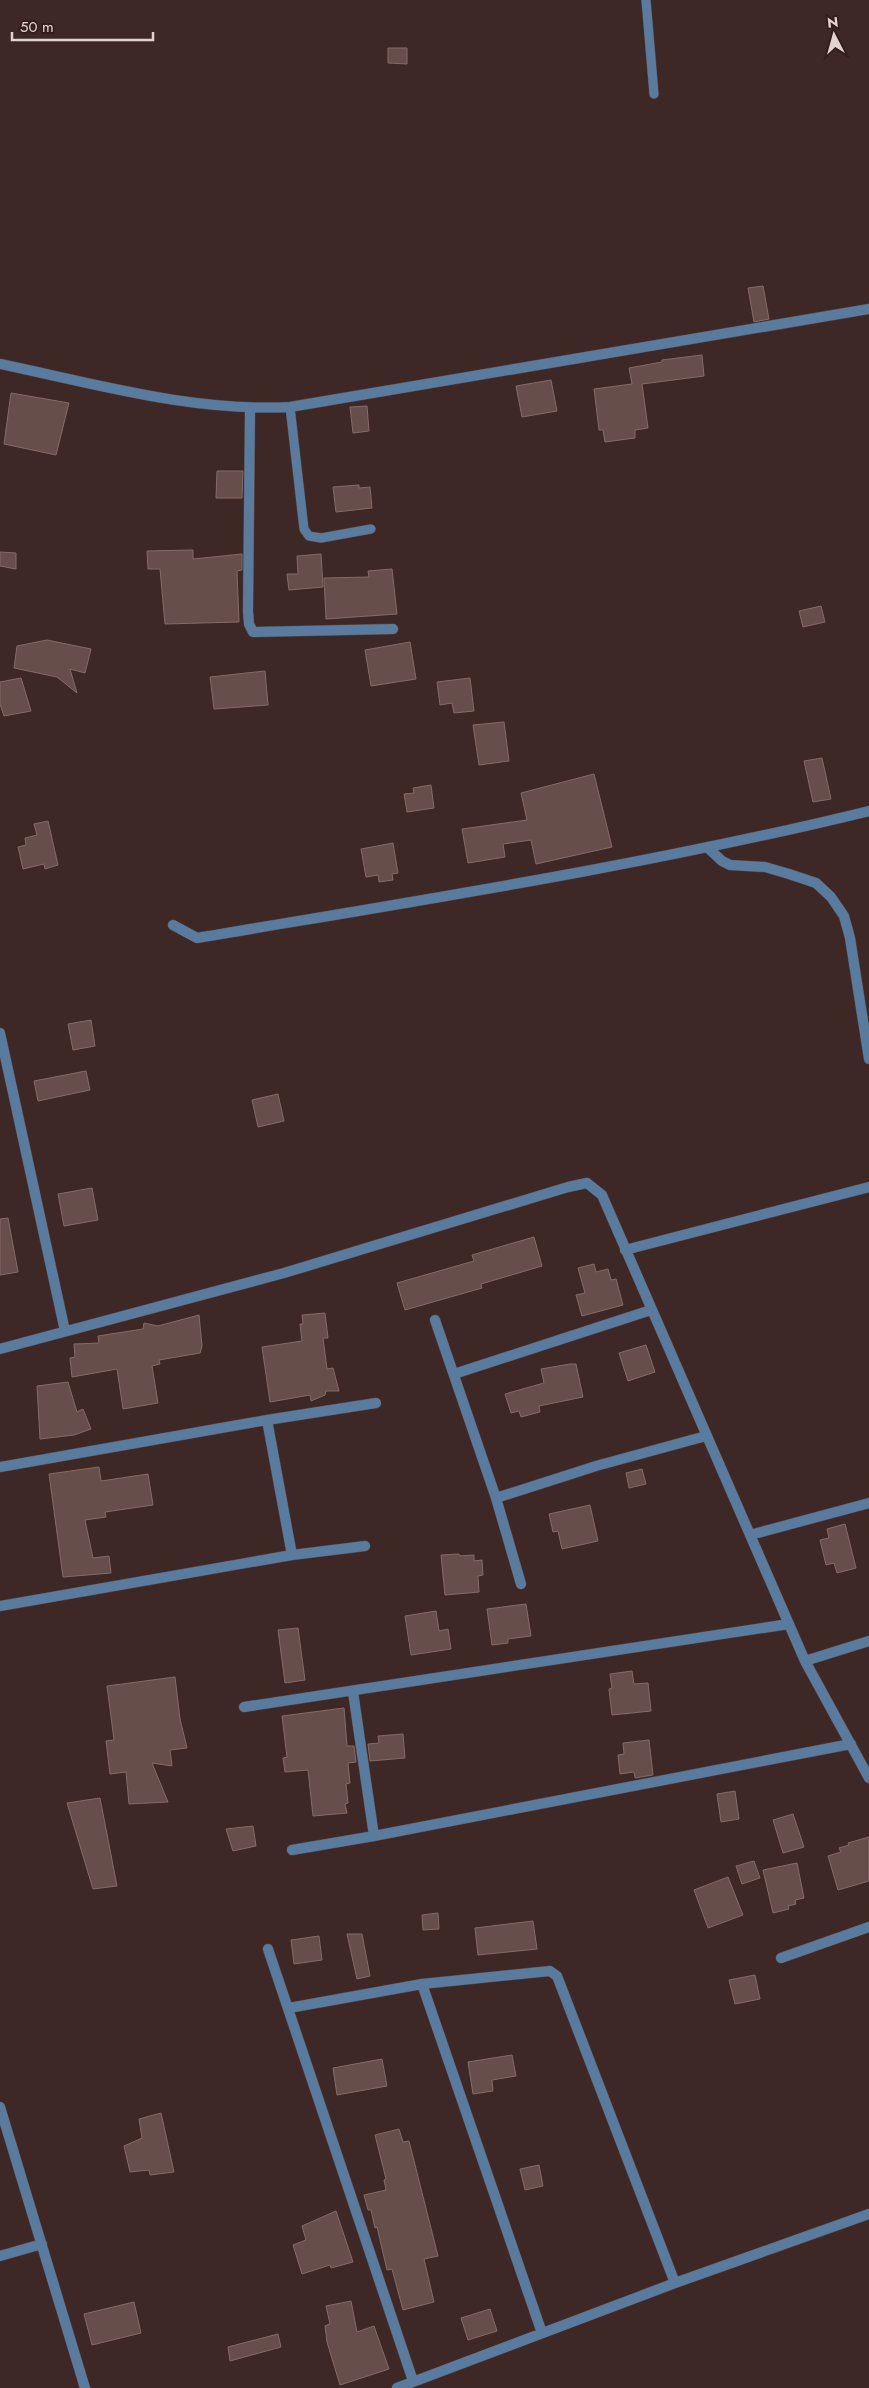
<svg xmlns="http://www.w3.org/2000/svg" width="869" height="2388" font-family="Jost,sans-serif">
<style>
.building{fill:#664e4a;stroke:#856b67}
.lines{fill:none;stroke-linecap:round;stroke-linejoin:round}
.lane-casing{stroke:#584341;stroke-width:10}
.street-casing{stroke:#584341;stroke-width:11}
.lane{stroke:#587b9e;stroke-width:9}
.street{stroke:#587b9e;stroke-width:10}
</style>
<rect width="100%" height="100%" fill="#3e2825"/>
<path class="building" d="M388 48H407V64L388 63Z
M763 286 769 319 754 322 748 288Z
M702 355 704 376 642 384 648 428 635 430V438L605 442 603 430H599L594 389 632 384 629 368 662 362V360Z
M551 380 557 411 522 417 516 386Z
M11 393 69 403 56 455 4 444Z
M367 406 369 431 353 433 350 407Z
M217 471H243L242 498H216Z
M359 485V488L370 487 372 508 336 512 333 487Z
M193 550V559L242 554V570L237 571 239 622 165 624 160 569H148L147 551Z
M0 552 16 553V569L0 566Z
M321 554 323 587 289 590 287 574H298L297 556Z
M392 569 397 614 326 619 324 578 369 577 368 571Z
M821 606 825 622 803 627 799 611Z
M47 640 91 649 85 673 70 669 77 693 57 677 14 668 17 646Z
M410 642 416 679 371 686 365 650Z
M265 671 268 705 214 709 210 677Z
M21 678 31 711 4 716 0 704V682Z
M470 678 474 711 454 713 452 703 440 705 437 682Z
M504 722 509 761 479 765 473 725Z
M822 758 831 799 813 802 804 761Z
M594 774 612 847 536 864 531 840 503 844 505 857 468 863 462 829 527 820 521 793Z
M431 785 434 808 407 812 404 794 414 793 413 788Z
M48 821 58 865 45 869 44 864 23 869 18 847 26 845 25 838 37 835 34 824Z
M393 843 398 873 392 874 393 880 379 882 378 875 366 877 361 849Z
M91 1020 95 1046 73 1050 68 1024Z
M86 1071 90 1090 38 1101 34 1081Z
M278 1094 284 1121 258 1127 252 1100Z
M92 1188 98 1220 64 1226 58 1194Z
M8 1218 18 1272 0 1275V1219Z
M534 1237 542 1266 481 1284 482 1288 405 1310 397 1283 474 1261 472 1255Z
M594 1264 596 1272 608 1269 611 1280 616 1279 623 1305 582 1316 576 1295 585 1293 578 1268Z
M325 1313 328 1338H323L327 1369 333 1368 339 1391H326L325 1395 311 1401 310 1395 270 1402 262 1347 302 1341 300 1324H303L302 1315Z
M199 1315 202 1346 200 1353 159 1360 160 1364 152 1366 158 1403 123 1409 117 1369 72 1377 70 1358 75 1357 74 1344 99 1343 98 1336 143 1329 144 1323 158 1326Z
M646 1345 655 1372 628 1381 619 1353Z
M570 1364H576L583 1397 539 1406 540 1412 521 1417 519 1411 511 1413 505 1394 544 1383 541 1369Z
M68 1382 77 1412 83 1409 91 1429 74 1435 40 1439 37 1386Z
M99 1467 101 1481 148 1474 153 1505 105 1512 106 1517 85 1520 93 1558 109 1556 111 1573 63 1577 49 1474Z
M642 1469 646 1484 629 1488 626 1473Z
M590 1505 598 1541 562 1549 558 1531 553 1532 549 1514Z
M845 1524 856 1568 837 1573 834 1563 826 1565 820 1540 829 1538 827 1529Z
M459 1554 460 1556 474 1555V1561L482 1560 483 1575 478 1576 479 1592 445 1595 441 1555Z
M526 1604 531 1636 508 1639V1643L492 1645 487 1609Z
M436 1611 439 1631 448 1629 451 1649 411 1655 405 1616Z
M298 1628 305 1680 285 1683 278 1630Z
M632 1671 634 1684 648 1683 651 1711 612 1715 609 1689 612 1688 610 1674Z
M175 1677 180 1719 187 1748 170 1750 172 1766 152 1763 168 1802 129 1804 126 1772 110 1774 106 1741 114 1740 107 1686Z
M344 1708 347 1746H354L356 1762 348 1763 350 1783 346 1784 348 1803 345 1804 347 1813 313 1816 308 1770 285 1772 283 1758 287 1757 282 1716Z
M403 1734 405 1758 370 1761 368 1744 379 1743 378 1736Z
M649 1740 653 1775 635 1778 634 1772 620 1774 618 1755 624 1754 623 1743Z
M735 1791 739 1819 721 1822 717 1794Z
M100 1798 117 1886 93 1889 67 1803Z
M793 1814 804 1847 783 1853 773 1820Z
M253 1826 256 1846 233 1851 226 1829Z
M869 1837V1881L838 1890 828 1856 841 1852 839 1848 849 1845 848 1843Z
M754 1861 760 1878 742 1884 736 1866Z
M797 1863 804 1898 795 1900 796 1904 788 1906 789 1909 773 1913 763 1870Z
M728 1877 743 1915 708 1928 694 1890Z
M438 1913 439 1929 423 1930 422 1915Z
M533 1921 537 1949 478 1955 475 1928Z
M347 1934H362L370 1976 357 1979Z
M319 1936 322 1960 294 1964 291 1940Z
M755 1975 760 1999 735 2004 729 1980Z
M512 2055 516 2076 492 2080 493 2091 473 2094 468 2062Z
M382 2059 387 2086 337 2095 333 2068Z
M161 2113 174 2172 150 2175 149 2170 130 2172 124 2146 142 2138 139 2119Z
M399 2129 403 2142 409 2141 438 2256 424 2259 434 2302 403 2310 392 2269 387 2270 377 2227 375 2228 371 2210H368L364 2195 386 2190 384 2180 386 2179 375 2135Z
M539 2165 543 2186 525 2190 520 2169Z
M336 2211 353 2262 331 2268 330 2265 302 2274 293 2245 306 2240 302 2226Z
M351 2301 357 2332 374 2326 389 2369 340 2385 327 2342 325 2326 330 2324 326 2306Z
M134 2302 141 2333 92 2345 84 2314Z
M490 2309 497 2331 468 2340 461 2318Z
M278 2334 281 2347 230 2361 228 2347Z"/>
<g class="lines">
<g class="lane-casing">
<path id="lane" d="M646 0 654 94
M290 407 304 529 309 536 321 538 371 529"/>
</g>
<g class="street-casing">
<path id="street" d="M0 364C96 384 192 412 290 407L869 309
M250 409 248 611 249 624 253 632 393 629
M707 847 722 861 730 865 765 867 789 874 816 883 831 897 844 916 850 938 869 1059
M173 925 197 938C422 900 648 865 869 811
M0 1033 65 1331
M625 1250 869 1187
M435 1320 496 1498 521 1584
M0 1349 284 1273 568 1187 587 1183 602 1195 805 1661 869 1778
M454 1374 651 1310
M267 1420 292 1555
M0 1467 267 1420 376 1403
M496 1498 596 1466 706 1436
M750 1535 869 1503
M0 1606 292 1555 365 1546
M805 1661 869 1641
M353 1692 374 1836
M244 1707 789 1624
M292 1850 374 1836 851 1744
M268 1949 413 2381
M781 1958 869 1927
M422 1984 542 2333
M289 2008 422 1984 550 1971 557 1976 675 2283
M0 2107 85 2388
M0 2256 42 2244
M397 2388 675 2283 869 2214"/>
</g>
<use href="#lane" class="lane"/>
<use href="#street" class="street"/>
</g>
<g transform="translate(834 35) rotate(354)" stroke="#331e1b" stroke-width="4" paint-order="stroke">
<path d="M0-4L9 19L0 12L-9 19Z" fill="#e2d3d1"/>
<text y="-8" font-size="14" font-weight="bold" text-anchor="middle" fill="#e2d3d1">N</text>
</g>
<path d="M12 32v8h141v-8" fill="none" stroke="#e2d3d1" stroke-width="2.5"/>
<text x="20" y="32" font-size="15" fill="#e2d3d1" stroke="#331e1b" stroke-width="4" paint-order="stroke">50 m</text>
</svg>
